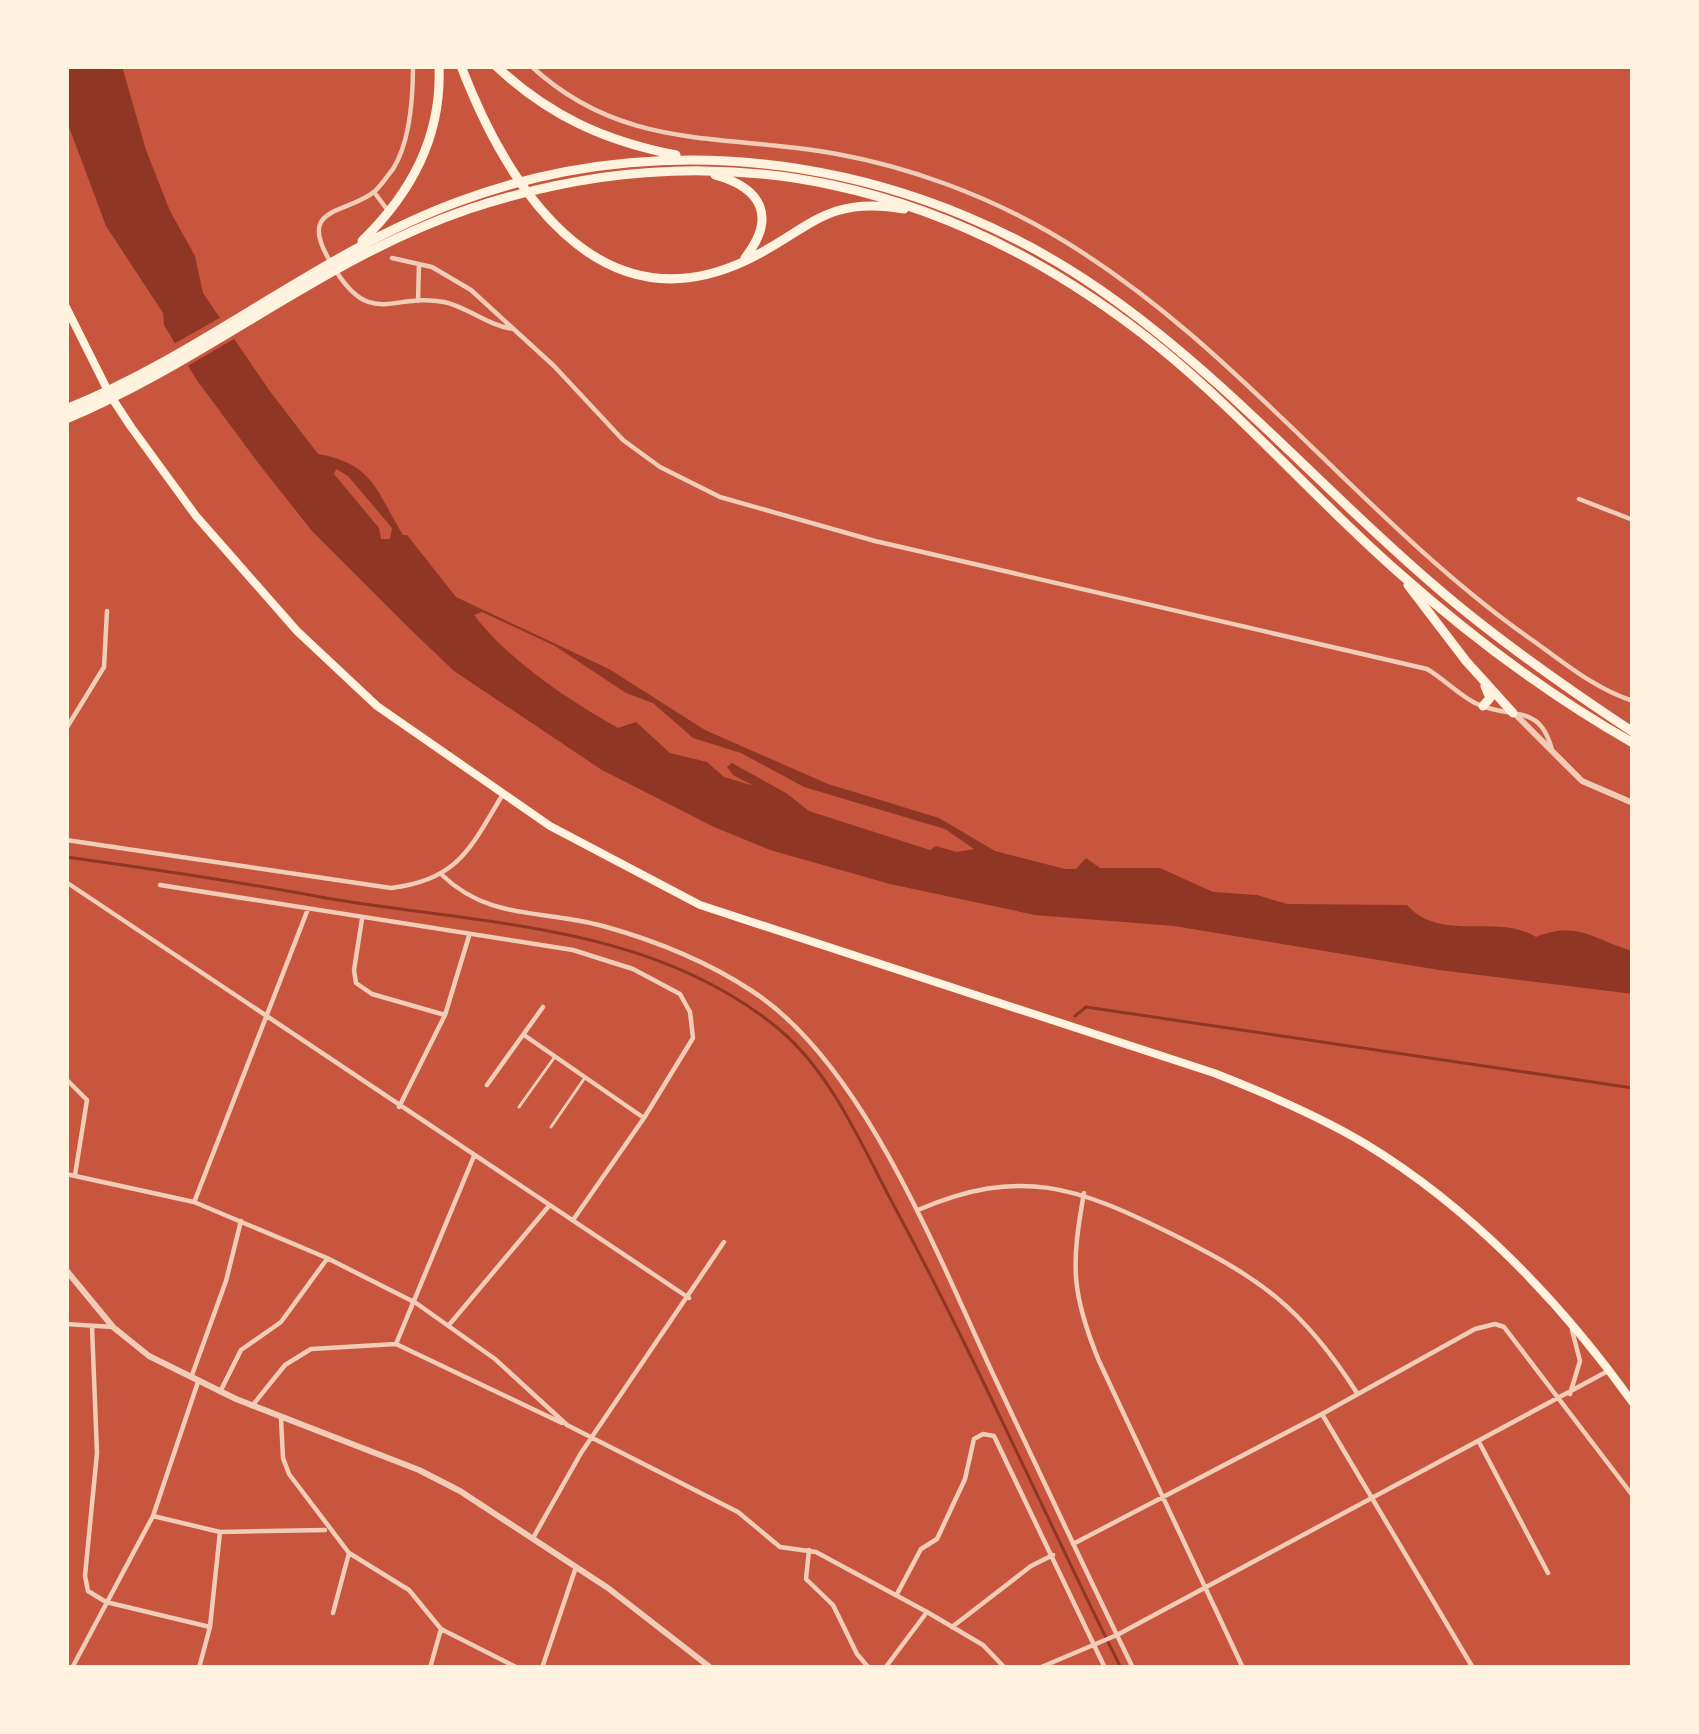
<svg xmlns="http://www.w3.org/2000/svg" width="1699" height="1734" font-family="'Open Sans',sans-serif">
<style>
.water{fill:#8f3625;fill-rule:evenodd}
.pier{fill:#c8553d}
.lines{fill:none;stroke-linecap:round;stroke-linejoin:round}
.stream{stroke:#8f3625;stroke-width:3}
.service{stroke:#f1ccb7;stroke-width:3}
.minor{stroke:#f1ccb7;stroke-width:4.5}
.tertiary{stroke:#f1ccb7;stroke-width:6}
.primary{stroke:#fff3e0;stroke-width:8}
.trunk{stroke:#fff3e0;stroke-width:9}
</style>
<rect width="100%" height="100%" fill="#c8553d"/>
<path class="water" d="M66 66H122L146 150 170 211 195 256 203 293 269 390 318 454C374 464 376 491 403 535H407L456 597 609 669 705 730 828 784 939 818 995 851 1065 869H1076L1086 858 1100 868H1160L1213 892 1257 895 1287 904 1407 905C1440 943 1499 913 1536 937 1579 920 1595 941 1633 951V994L1439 970 1174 926 1035 915 890 884 770 850 714 827 602 770 454 671 410 629 312 531 259 464 196 379 164 325 163 313 106 226 66 119ZM336 469 348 476 392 528 390 539H381L379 528 334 474ZM482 612 555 646 626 693 653 703 693 738 741 753 804 787 945 829 974 849 957 852 936 846 930 850 809 811 786 793 732 763 727 767 733 775 754 786 724 777 707 762 670 753 636 722 618 728C568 700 509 661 474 615Z"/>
<path class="pier" d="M225 315 239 336 184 368 170 346Z"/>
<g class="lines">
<path class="stream" d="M66 857C153 869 240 882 326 898 482 925 652 923 780 1030 832 1074 862 1146 893 1204 975 1356 1044 1514 1121 1668
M1075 1016 1086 1007 1633 1088"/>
<path class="service" d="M519 1107 554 1058
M551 1127 584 1079"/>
<path class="minor" d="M531 66C624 152 722 133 837 154 909 167 985 195 1049 232 1231 337 1356 514 1525 635 1560 659 1592 688 1633 701
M374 192 389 212
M392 258 432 267 471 290 554 366 623 440 660 467 720 497 875 541 1427 669C1444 679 1458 694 1475 703 1511 721 1539 701 1552 750
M330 261C296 205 347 215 375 191 381 186 388 175 393 169 410 142 413 97 413 66
M336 271C372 328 394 292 444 302 468 307 488 326 514 329
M418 301 419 264
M1579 499 1633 520
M66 729 104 667 107 611
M66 840 391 888C459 880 471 847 503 794
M442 875C490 921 542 909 603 926 657 941 705 960 752 991 863 1063 937 1254 992 1372 1039 1471 1085 1570 1133 1668
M66 882 689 1298
M160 885 573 950 633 969 680 994 690 1012 693 1038 644 1118 573 1220
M362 919 354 970 356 983 372 994 445 1015
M524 1035 644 1118
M66 1079 87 1100 75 1175
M487 1085 543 1007
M399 1107 445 1015 469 936
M66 1174 194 1202 327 1258 416 1303 495 1359 567 1425 738 1512 780 1547 816 1552 927 1612 983 1645 1005 1668
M1084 1193C1071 1265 1071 1293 1099 1361L1243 1668
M195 1200 308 909
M918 1210C1021 1166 1077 1187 1172 1234 1261 1279 1302 1307 1357 1393
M66 1324 113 1327
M449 1325 548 1207
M92 1327 97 1453 85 1576 88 1591 106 1602 210 1627
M396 1344 474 1156
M192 1375 226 1281 241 1221
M220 1392 241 1350 281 1322 327 1259
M1570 1394 1580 1361 1572 1330
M252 1406 285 1365 311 1349 396 1344 562 1423
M1322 1414 1473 1668
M281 1419 283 1458 289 1474 349 1553 409 1590 441 1629 518 1668
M1479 1442 1548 1573
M153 1516 220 1532 325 1530
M533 1538 581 1453 724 1242
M1073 1544 1322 1414 1475 1329 1495 1324 1504 1327 1633 1496
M809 1550 806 1579 833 1605 857 1654 869 1668
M897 1594 921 1549 937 1539 965 1479 974 1439 983 1434 994 1436 1105 1668
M333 1613 349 1553
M952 1627 1031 1566 1053 1555
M72 1668 153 1516 198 1382
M199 1668 210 1627 220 1532
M430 1668 441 1629
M542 1668 576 1567
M885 1668 927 1612
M1039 1668 1117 1635 1608 1371"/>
<path class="tertiary" d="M1514 713 1582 781 1633 803
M66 1270 113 1327 149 1356 236 1399 419 1470 460 1491 608 1588 711 1668"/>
<path class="primary" d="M66 307 110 395 131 427 196 516 297 631 377 706 550 826 700 905 1214 1073C1265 1093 1317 1115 1364 1143 1470 1207 1561 1302 1633 1403"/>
<path class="trunk" d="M461 66C506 183 596 330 745 261 809 231 824 195 904 209
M496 66C549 116 605 141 676 155
M715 175C762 188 777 217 745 258
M362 241C411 193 442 137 439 66
M66 409C204 354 320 252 460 201 681 119 929 164 1116 301 1232 385 1327 494 1435 586 1496 639 1565 687 1633 732
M66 419C206 361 324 258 469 209 721 125 955 183 1159 347 1244 416 1316 500 1398 572 1469 635 1550 696 1633 743
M1408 585 1466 661 1513 713
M1483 706 1490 698 1485 686"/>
</g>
<rect width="1699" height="1734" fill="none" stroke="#fff3e0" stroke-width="138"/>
</svg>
